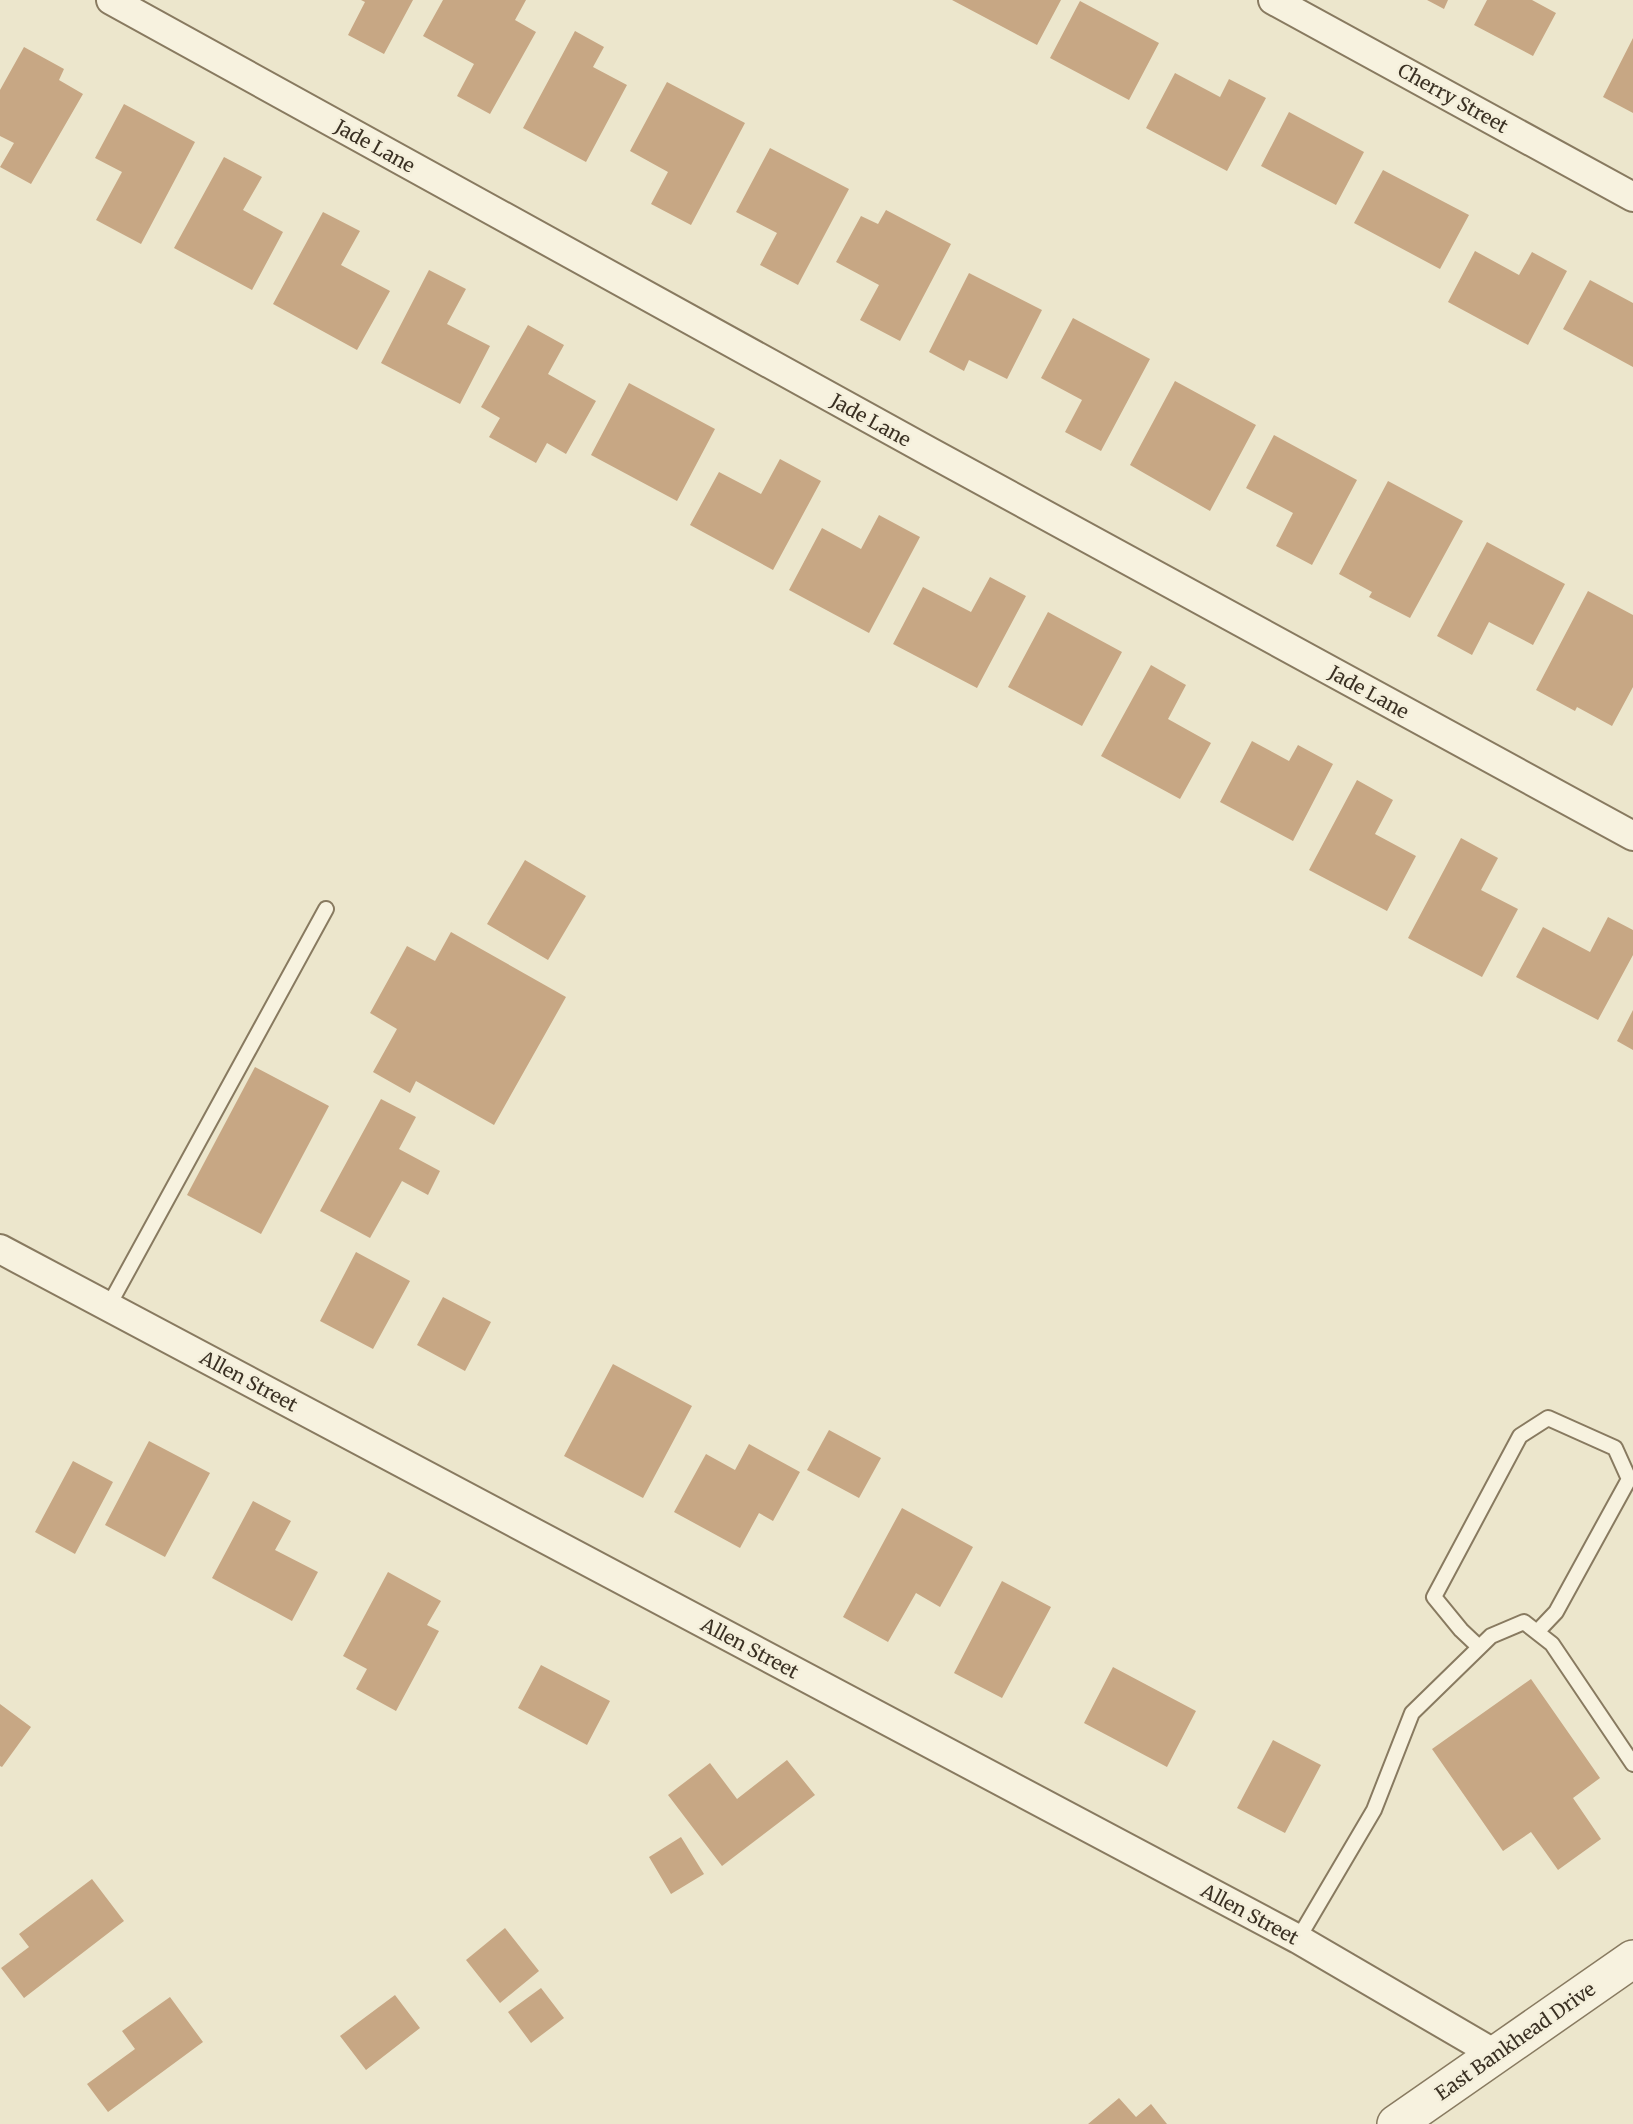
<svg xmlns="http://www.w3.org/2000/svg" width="1633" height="2124" font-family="Merriweather,serif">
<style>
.building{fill:#c7a784}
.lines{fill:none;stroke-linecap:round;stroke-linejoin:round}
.service-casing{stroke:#887a60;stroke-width:18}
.minor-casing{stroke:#887a60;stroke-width:32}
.tertiary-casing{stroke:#887a60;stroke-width:40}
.service{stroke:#f7f2df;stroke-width:14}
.minor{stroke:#f7f2df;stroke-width:28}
.tertiary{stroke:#f7f2df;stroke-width:37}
.labels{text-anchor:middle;stroke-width:5;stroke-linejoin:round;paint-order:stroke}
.street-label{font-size:19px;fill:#3a3023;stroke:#f4efdb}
</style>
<rect width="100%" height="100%" fill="#ece6cc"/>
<path class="building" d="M361 0H413L384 54 348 35 365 2Z
M443 0H526L515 20 536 32 490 114 457 96 474 64 423 36Z
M952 0H1061L1037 45Z
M1427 0H1448L1444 9Z
M1487 0H1532L1556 13 1533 56 1474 25Z
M1080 1 1159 43 1129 100 1050 58Z
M575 31 604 47 593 67 627 85 586 162 523 128Z
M1633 38V113L1603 97Z
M24 47 64 69 59 80 83 94 31 184 0 167 14 143 0 136V90Z
M1175 73 1220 97 1229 79 1266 98 1227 171 1146 128Z
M667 82 745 123 691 225 651 204 668 172 630 151Z
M124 104 195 142 141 244 96 220 122 172 95 158Z
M1289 112 1364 152 1336 205 1261 166Z
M770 148 849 189 798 285 760 265 777 233 736 212Z
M224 157 262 177 243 210 283 232 252 290 174 248Z
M1383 170 1469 215 1440 269 1354 223Z
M886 210 951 244 900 341 860 320 879 285 836 262 861 216 878 224Z
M323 212 360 231 341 265 390 291 357 350 273 304Z
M1475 251 1519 275 1532 252 1567 271 1528 345 1448 302Z
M429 270 466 289 447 324 490 346 460 404 381 363Z
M969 273 1042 310 1007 379 969 360 964 371 929 352Z
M1590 280 1633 303V367L1563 329Z
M1073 318 1150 359 1101 451 1065 432 1082 400 1041 378Z
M528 325 564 345 548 374 596 401 566 454 547 443 536 463 489 437 500 418 481 407Z
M1175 381 1256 425 1210 511 1130 465Z
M629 383 715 429 677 501 591 455Z
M1274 435 1357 480 1312 565 1276 546 1293 513 1246 488Z
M780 459 821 481 773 570 690 525 719 472 761 494Z
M1388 481 1463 521 1410 618 1369 597 1372 592 1339 574Z
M879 515 920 537 869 633 789 590 822 528 861 549Z
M1487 542 1565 584 1533 645 1489 622 1472 655 1437 636Z
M990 577 1026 596 977 688 893 644 923 587 971 612Z
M1588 591 1633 615V687L1612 726 1577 707 1575 711 1536 690Z
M1048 612 1122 652 1082 726 1008 687Z
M1151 665 1186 685 1168 719 1211 743 1180 799 1101 756Z
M1252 741 1289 761 1298 745 1333 764 1293 841 1220 802Z
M1357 780 1393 800 1375 834 1416 856 1387 911 1309 870Z
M1461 838 1498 858 1481 890 1518 909 1482 977 1408 938Z
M525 860 586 896 548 960 487 924Z
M1608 917 1633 930V955L1598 1020 1516 977 1543 927 1590 952Z
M451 932 566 997 494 1125 416 1081 410 1093 373 1072 397 1029 370 1013 407 946 435 961Z
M1633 1010V1050L1617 1041Z
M255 1067 329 1106 261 1234 187 1195Z
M381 1099 416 1117 399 1149 440 1171 428 1195 402 1181 370 1238 320 1211Z
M356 1252 410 1281 373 1349 320 1321Z
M443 1297 491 1322 465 1371 417 1345Z
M613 1364 692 1406 643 1498 564 1456Z
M829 1430 881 1458 859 1498 807 1470Z
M149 1441 210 1473 165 1557 105 1525Z
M749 1444 800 1472 773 1521 759 1513 740 1548 674 1512 706 1454 735 1470Z
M73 1461 113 1482 75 1554 35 1532Z
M253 1501 291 1521 275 1550 318 1572 292 1621 212 1578Z
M902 1508 973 1547 940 1607 916 1593 888 1642 843 1617Z
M388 1572 441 1601 427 1625 439 1631 396 1711 356 1689 367 1669 343 1656Z
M1002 1581 1051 1607 1002 1698 954 1673Z
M541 1665 610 1701 587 1745 518 1708Z
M1113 1667 1196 1711 1167 1767 1084 1723Z
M1531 1679 1600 1778 1573 1798 1601 1839 1558 1870 1531 1832 1503 1851 1432 1749Z
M0 1704 31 1727 2 1767 0 1766Z
M1273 1740 1321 1765 1285 1833 1237 1808Z
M787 1760 815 1795 722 1866 668 1795 710 1763 737 1799Z
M681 1837 704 1874 671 1894 649 1857Z
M92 1879 124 1921 24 1998 1 1968 29 1947 19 1934Z
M505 1928 539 1971 500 2003 466 1960Z
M541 1988 564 2018 531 2043 508 2012Z
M395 1995 420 2028 366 2070 340 2036Z
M170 1997 203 2042 108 2112 87 2084 135 2049 122 2031Z
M1119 2098 1136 2117 1151 2104 1167 2124H1088Z"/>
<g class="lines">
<g class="service-casing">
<path id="service" d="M108 1307 326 909
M1479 1647 1461 1630 1434 1597 1520 1436 1548 1418 1615 1448 1629 1479 1556 1612 1537 1632
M1298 1939 1374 1810 1412 1713 1491 1636 1524 1622 1552 1644 1633 1764"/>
</g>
<g class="minor-casing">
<path id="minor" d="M111 0 930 452 1633 836
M1273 0 1633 197
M0 1249 1298 1939 1495 2054"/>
</g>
<g class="tertiary-casing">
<path id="tertiary" d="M1396 2124 1633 1959"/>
</g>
<use href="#service" class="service"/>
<use href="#minor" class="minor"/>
<use href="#tertiary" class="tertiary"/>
</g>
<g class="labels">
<g class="street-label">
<text transform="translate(1453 98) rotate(29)" y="7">Cherry Street</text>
<text transform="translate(375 146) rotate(29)" y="7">Jade Lane</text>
<text transform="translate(871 420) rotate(29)" y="7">Jade Lane</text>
<text transform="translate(1369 692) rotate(29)" y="7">Jade Lane</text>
<text transform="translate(249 1381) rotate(28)" y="7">Allen Street</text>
<text transform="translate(750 1648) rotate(28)" y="7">Allen Street</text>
<text transform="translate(1250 1914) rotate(28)" y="7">Allen Street</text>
<text transform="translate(1515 2041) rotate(-35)" y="7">East Bankhead Drive</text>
</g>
</g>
</svg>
